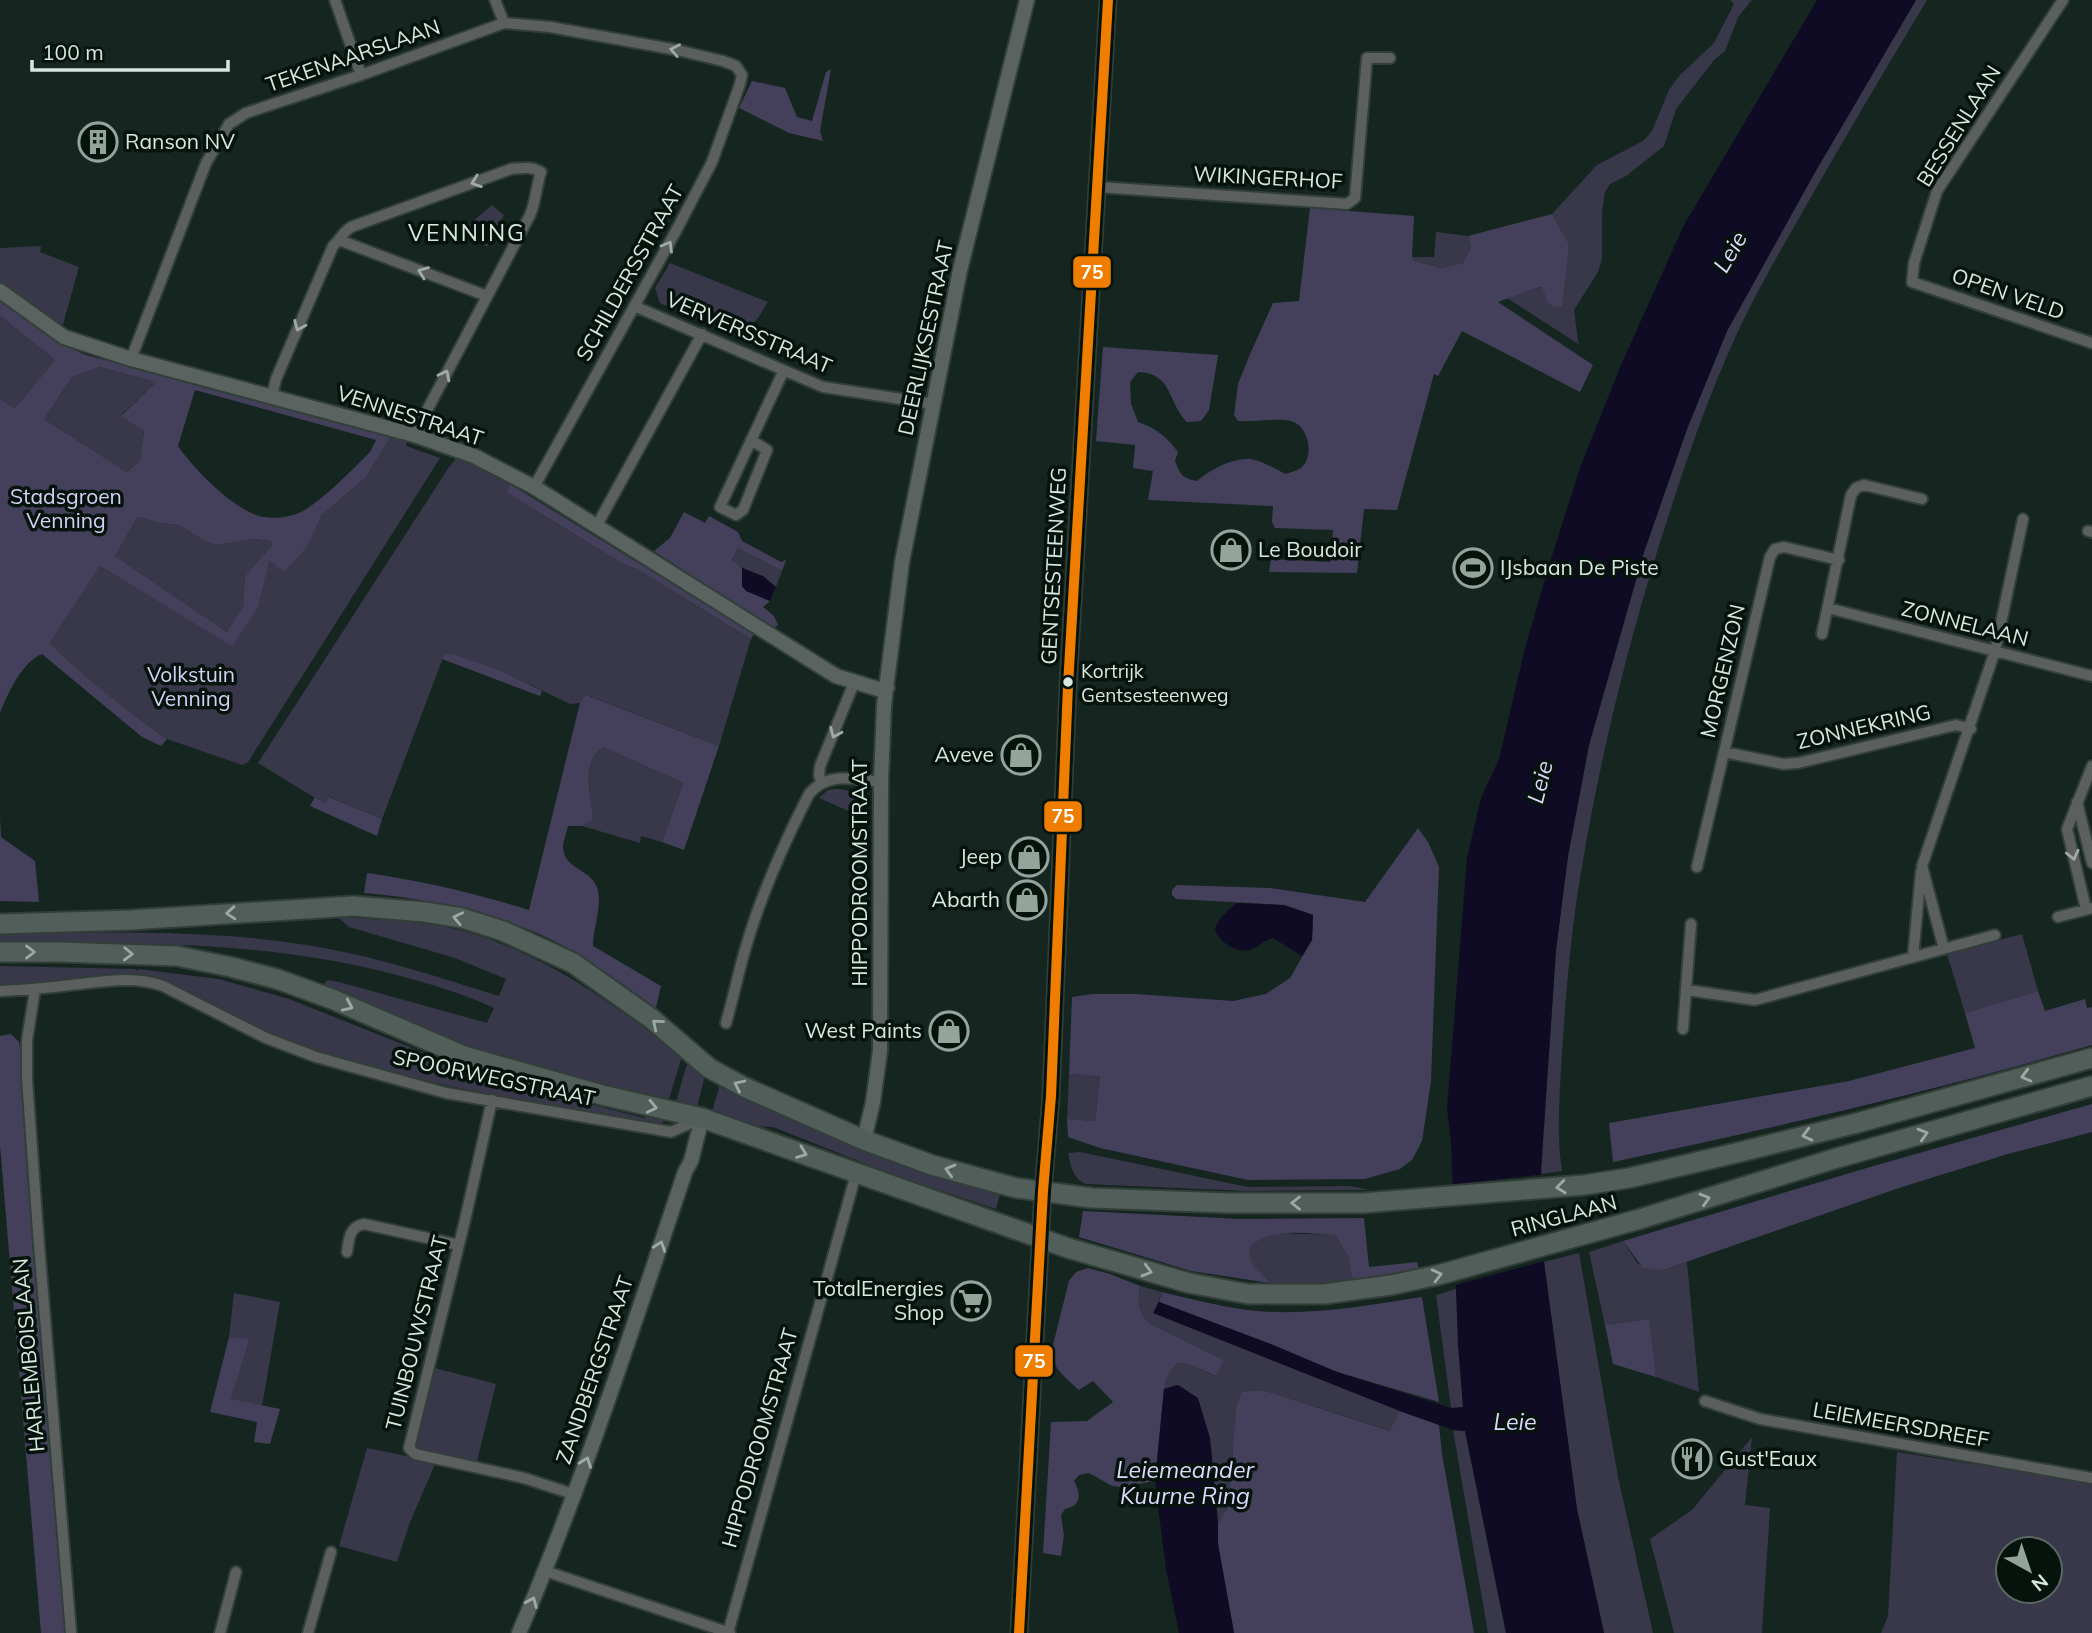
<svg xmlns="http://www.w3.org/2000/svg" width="2092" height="1633" font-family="Mulish,sans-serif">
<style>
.green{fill:#39384b;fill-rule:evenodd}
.forest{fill:#44405c;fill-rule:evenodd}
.water{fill:#100b24}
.pier{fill:#15251f}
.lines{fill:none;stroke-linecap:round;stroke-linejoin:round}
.street-casing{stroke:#323f39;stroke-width:14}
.secondary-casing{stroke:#323f39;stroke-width:18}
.primary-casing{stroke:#323f39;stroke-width:19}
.highway-casing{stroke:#323f39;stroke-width:23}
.street{stroke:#5b605e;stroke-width:10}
.secondary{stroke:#5b6360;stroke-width:14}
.primary{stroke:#57615d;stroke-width:16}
.highway{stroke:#525e5a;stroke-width:19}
.bus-1-casing{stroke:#06120c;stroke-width:16}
.bus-1{stroke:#ef7d00;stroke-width:10}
.oneway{stroke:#9faba6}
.oneway2{stroke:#9baaa4}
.oneway3{stroke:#9faca6}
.bus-dot{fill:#d7e8e0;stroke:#06120c;stroke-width:2.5}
.labels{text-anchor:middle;stroke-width:7;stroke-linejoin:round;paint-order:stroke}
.bus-label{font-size:19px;fill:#d7e8e0;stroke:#06120c;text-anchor:start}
.street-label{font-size:21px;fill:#d7e8e0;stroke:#06120c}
.poi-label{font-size:21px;fill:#d7e8e0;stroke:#06120c;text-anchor:end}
.park-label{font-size:21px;fill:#d6d0f6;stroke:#06120c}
.neighbourhood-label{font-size:23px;letter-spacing:2px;fill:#d7e8e0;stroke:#06120c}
.water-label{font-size:23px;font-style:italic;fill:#ded8fd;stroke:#06120c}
.line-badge{stroke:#06120c;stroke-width:2.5}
.badge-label{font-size:19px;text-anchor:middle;font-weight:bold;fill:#fff}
</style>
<rect width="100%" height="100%" fill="#15251f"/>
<path class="green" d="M1730 0H1752L1738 17 1725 51 1714 60 1676 109 1664 146 1626 176 1610 184 1605 192 1602 211V259L1598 272 1574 310 1578 342 1580 345 1507 298 1536 288 1543 287 1545 295 1569 244 1552 214 1597 165 1643 141 1652 131 1669 90 1679 76 1714 43 1734 4Z
M1916 0H1927C1885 70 1843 140 1803 211 1779 253 1755 294 1735 338 1711 391 1691 446 1673 502 1633 623 1602 746 1581 872 1571 932 1566 992 1562 1052 1560 1092 1556 1131 1562 1171L1541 1174 1556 950 1568 856 1589 745 1644 552 1687 429 1727 331 1814 174Z
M492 205 504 215 487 247 465 228Z
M1436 232 1468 236 1471 247 1463 263 1442 268 1414 261 1412 257H1434Z
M41 246 40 252 79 267 62 328 46 319 0 282V248Z
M670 263 768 302 758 318 741 337 660 303 655 288Z
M0 316 55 360 15 408 0 399Z
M100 367 156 382 121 415 144 431 140 461 127 472 44 419 72 377Z
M391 437 407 441 406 446 440 458 248 762 242 765 167 739 116 702 73 667 48 643 100 566 232 645 269 561 285 570 308 546 321 516 365 478Z
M459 455 510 484 506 492 623 564 637 569 751 639 719 746 587 695 580 703 570 704 502 671 444 655 382 819 330 797 325 804 258 763 449 467Z
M142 517 158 523 179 525 205 541 217 545 253 539 269 541 272 545 245 576 243 606 227 632 115 556 137 518Z
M738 548 782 571 776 587C762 575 746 571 732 561Z
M603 747 683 783 662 842 641 836 640 843 582 826 593 820C592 794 579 765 603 747Z
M836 789C852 789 862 798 864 814L861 812 853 813 819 798 828 790Z
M338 917C379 920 421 920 460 930 545 953 613 1004 682 1056L669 1099C618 1087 567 1077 517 1064 450 1045 386 1014 323 985L328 980 339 982 487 1023 494 1008C462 993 427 983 393 974 264 940 132 943 0 943V933C108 933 218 928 324 948 384 959 441 978 499 996L506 979 455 958 349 927Z
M2022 934 2038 991 1965 1013 1947 954Z
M0 966 135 969 137 971 138 969 219 979 289 999 460 1067 526 1088 644 1118 650 1114 664 1118 662 1124C543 1103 420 1087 305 1046 257 1030 211 1003 166 980 129 966 97 979 60 983 40 984 20 983 0 984Z
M689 1063 705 1075 697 1108 676 1102 686 1067Z
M1069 1074 1100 1075 1095 1121 1067 1119Z
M720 1084C746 1100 774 1111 802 1123 867 1150 933 1173 1000 1194L996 1209 894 1175 773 1127 751 1126 712 1112Z
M1080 1152 1248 1187 1350 1186 1370 1190 1247 1191 1086 1184C1073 1179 1071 1166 1068 1153Z
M1278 1233 1335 1235 1348 1256 1353 1281 1312 1284 1270 1283C1259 1268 1246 1268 1250 1245L1263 1236Z
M1623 1241 1638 1264 1663 1270 1687 1262 1699 1392 1656 1377 1648 1319 1605 1325 1589 1252Z
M1579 1253 1618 1477 1653 1633H1604L1577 1509 1544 1262Z
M1140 1286 1162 1292 1154 1313 1400 1411 1391 1431 1263 1390 1241 1392 1236 1408 1228 1507 1218 1523 1210 1438 1178 1385 1164 1389 1168 1374 1178 1363 1189 1364 1215 1376 1224 1360 1151 1324C1137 1312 1138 1303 1140 1286Z
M1456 1289 1463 1407 1451 1408 1436 1295Z
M234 1293 280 1302 262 1406 231 1399 248 1340 229 1337Z
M431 1367 496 1384 476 1465 415 1449 413 1446Z
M1453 1430 1465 1431 1506 1633H1488Z
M1752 1437 1745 1505 1770 1508 1762 1633H1674L1650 1539 1692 1510Z
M367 1448 436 1462 410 1522 397 1562 339 1546Z
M1897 1452 2092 1483V1633H1881L1888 1616ZM2008 1549H2050V1591H2008Z"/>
<path class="forest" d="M831 69 820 131 823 141 789 133 739 108 752 81 785 88 797 117 812 121 826 72Z
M1310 208 1414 216 1412 256 1414 261 1442 268 1463 263 1471 247 1468 236 1552 214 1569 244 1562 306 1554 307 1548 303 1542 287 1536 288 1498 302 1593 365 1580 392 1462 331 1438 376 1434 374 1397 510 1364 509 1357 573 1269 572 1271 559 1330 562 1333 530 1275 528 1272 522 1273 506 1148 500 1153 471 1133 468 1135 445 1096 441 1103 347 1218 355 1209 410 1201 421 1187 422C1167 402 1173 373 1138 372L1130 382 1131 404 1138 422C1156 428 1167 437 1178 452L1175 461C1180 474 1183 479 1197 481 1210 470 1231 458 1249 459 1261 460 1275 469 1286 474 1290 472 1298 471 1302 467 1315 455 1308 424 1290 421 1278 418 1252 422 1238 421L1234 415 1238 384 1250 354 1273 303 1299 301Z
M0 296 68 347 86 355 391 437 365 478 321 516 308 546 285 571 269 561 258 607 232 646 100 566 49 643C85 679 125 709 167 739L161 746 142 737 42 654C22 662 8 693 0 713V399L15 408 55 360 0 316ZM100 367 156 382 121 416 144 431 140 461 127 472 44 419 72 377ZM195 390 376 440 370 452C353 469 321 502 301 512 290 517 275 519 264 517 236 513 193 468 178 446ZM142 517 158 523 179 525 205 541 217 545 253 539 270 541 272 545 245 576 243 606 227 632 115 556 137 518Z
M510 484 754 634 751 639 637 569 623 564 506 492Z
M684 512 705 523 709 516 738 532 742 541 781 562 786 560 782 571 738 548 732 560 742 568V586L746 590 770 601 763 607 774 616 778 625 773 629 654 551 670 538Z
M452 654 502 671 542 691 540 696 442 659 444 655Z
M586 695 719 746 684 850 662 842 683 783 603 747C579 765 592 795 593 820L582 826H568C567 832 563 841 563 847 563 868 590 869 597 887 603 906 593 926 593 946L661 986 656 1008C618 981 579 951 537 933 482 909 422 898 364 893L367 873C422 881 475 893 529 910L580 703Z
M315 797 325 804 329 797 382 819 377 836 310 806Z
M0 817 1 837 35 861 39 902 0 901Z
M1418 828 1428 842 1439 867 1431 1081 1422 1141 1412 1160 1400 1169 1365 1179 1248 1180 1100 1148 1068 1137 1067 1119 1095 1121 1100 1076 1069 1074 1072 997 1092 994H1136L1233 1001 1266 994 1290 978 1312 940 1313 915 1284 905 1176 899 1172 895V890L1177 885 1270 888 1365 902Z
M2038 991 2045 1011 2085 999 2087 1008 2092 1007V1045C1934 1091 1774 1128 1613 1162L1609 1123 1849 1081 1975 1048 1965 1013Z
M11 1034 19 1042 22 1059 68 1633H41L0 1145V1036Z
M2092 1104V1132L2008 1154 1899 1188 1663 1270 1643 1268 1623 1241 1870 1167Z
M1083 1211 1240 1219 1364 1218 1369 1267 1417 1262 1419 1268 1353 1281 1348 1256 1335 1235C1306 1234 1275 1227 1251 1245 1246 1268 1259 1268 1270 1283L1191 1271 1079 1237Z
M1088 1268 1110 1274 1140 1286C1138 1303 1137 1312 1151 1324L1224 1360 1216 1376 1189 1364 1178 1363 1168 1374 1164 1389 1155 1481 1121 1487 1112 1486 1089 1473 1079 1475 1074 1481C1081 1493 1082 1506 1065 1509L1061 1515 1064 1535 1061 1556 1043 1553 1051 1422 1087 1421 1113 1402 1093 1381 1079 1390C1067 1379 1054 1370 1051 1353L1069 1281 1076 1272Z
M1162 1292C1188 1298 1214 1305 1240 1309 1300 1318 1363 1306 1422 1297L1439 1402 1337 1372 1273 1345 1159 1302Z
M1649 1319 1656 1377 1613 1364 1605 1325Z
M229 1337 249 1339 231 1399 280 1409 270 1444 254 1442 257 1422 210 1412Z
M1263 1390 1390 1431 1400 1411 1439 1425 1442 1454 1474 1633H1234L1218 1544V1523L1228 1507 1236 1408 1241 1392Z"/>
<path class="water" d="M1817 0H1916L1814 174 1727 331 1687 429 1644 552 1589 745 1568 856 1556 950 1541 1168 1544 1262 1577 1509 1604 1633H1506L1465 1431 1453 1430 1400 1411 1153 1313 1159 1302 1273 1345 1337 1372 1451 1408 1463 1407 1458 1346 1451 1142 1447 1109 1467 858 1481 798 1499 759 1525 648 1550 562 1581 465 1621 365 1684 225Z
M742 568 763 576 776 587 770 601 746 591 742 586Z
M1237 903 1284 905 1313 915 1312 940 1302 956 1273 938C1264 940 1260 946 1252 949 1239 955 1217 942 1215 928 1220 917 1228 910 1237 903Z
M1178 1385 1198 1398 1210 1438 1218 1523V1544L1234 1633H1179L1178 1628 1166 1569 1155 1481 1164 1389Z"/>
<path class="pier" d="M1545 1174 1548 1260 1452 1286 1448 1185Z"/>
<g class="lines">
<g class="street-casing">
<path id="street" d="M335 0 361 75
M495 0 504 23
M2063 0 1937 191 1914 263 1912 282 2092 343
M1098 187 1347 204 1355 198 1367 58H1390
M339 240 487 296
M634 306 823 387 934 404
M131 359 206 163 229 124 246 113 361 75 504 23 550 27 677 50 723 61 736 66 742 75 740 84 712 162 677 229 534 487
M272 396 276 379 333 246C340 240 342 233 351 227L511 169C522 168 531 166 541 172 536 187 536 201 530 215L414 435
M751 440 767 450 743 510 736 515 720 507 783 372
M596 527 702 334
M2088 531 2092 532
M1828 608 2092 676
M1822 634 1851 495 1856 488 1864 485 1922 499
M1724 752 1783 764 1798 763 1956 725 1971 729
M821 782 819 775 820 766 854 683
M2077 802 2092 863
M1697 867 1770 557 1775 549 1784 547 1839 560
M2086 909 2067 829 2092 766
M2058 917 2092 908
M1944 949 1922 866 1995 651 2023 519
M1913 957 1921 872
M35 990 27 1040V1079L38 1232 71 1633
M1687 990 1755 1000 1995 935
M0 991C24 990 47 988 71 985 102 982 133 975 163 986L266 1038 316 1057 446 1093 671 1132 700 1119
M726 1023C733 999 738 974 745 950 760 897 784 843 809 794 828 771 855 779 881 782
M1683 1029 1691 924
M492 1100 465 1220 409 1448 415 1454 524 1478 573 1494
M347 1252C349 1239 349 1227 364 1224L459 1245
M1705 1401 1760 1419 2092 1478
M545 1571 730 1633
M220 1633 236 1572
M308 1633 331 1552
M728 1633 856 1174"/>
</g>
<g class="secondary-casing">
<path id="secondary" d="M0 291 64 337 131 359 414 435 474 456 534 487 836 676 878 689 887 688
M864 1140 873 1102 880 1051 881 782 884 705 902 562 960 270 1027 0
M519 1633C583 1483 633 1327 685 1172L691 1161 702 1118"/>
</g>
<g class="primary-casing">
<path id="primary" d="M1019 1633 1043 1191 1051 1096 1068 686 1108 0"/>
</g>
<g class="highway-casing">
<path id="highway" d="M0 924 130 920 353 906 425 912 462 918 503 931 573 963 652 1019 709 1068 744 1087 864 1140 932 1165 1016 1188 1092 1198 1229 1203H1363L1584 1185 1629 1178 1740 1152 1857 1123 2092 1058
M0 952H60L177 956 231 967 277 979 332 999 464 1056 602 1095 702 1118 1068 1248 1189 1283 1248 1294H1324L1391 1285 1438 1275 1640 1219 1837 1158 2092 1086"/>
</g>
<use href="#street" class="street"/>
<use href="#secondary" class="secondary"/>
<use href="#primary" class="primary"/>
<use href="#highway" class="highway"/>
<g class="bus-1-casing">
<path id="bus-1" d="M1019 1633 1043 1191 1051 1096 1068 686 1108 0"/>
</g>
<use href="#bus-1" class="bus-1"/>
</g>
<defs><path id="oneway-chevron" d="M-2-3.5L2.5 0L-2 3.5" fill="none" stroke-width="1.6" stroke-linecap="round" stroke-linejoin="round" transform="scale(1.75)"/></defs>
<g class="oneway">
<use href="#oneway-chevron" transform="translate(675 50) rotate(-169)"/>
<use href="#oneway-chevron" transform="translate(476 182) rotate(160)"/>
<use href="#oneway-chevron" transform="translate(668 246) rotate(-60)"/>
<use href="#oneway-chevron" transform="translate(423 272) rotate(-159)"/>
<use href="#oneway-chevron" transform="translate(299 326) rotate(113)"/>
<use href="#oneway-chevron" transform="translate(445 375) rotate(-63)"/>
<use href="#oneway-chevron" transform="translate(835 733) rotate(113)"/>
<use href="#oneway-chevron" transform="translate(2073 855) rotate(77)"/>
</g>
<g class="oneway2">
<use href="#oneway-chevron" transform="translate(231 913) rotate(176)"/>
<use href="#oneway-chevron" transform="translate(458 918) rotate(-168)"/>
<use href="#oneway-chevron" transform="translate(30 952)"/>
<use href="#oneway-chevron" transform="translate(128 954) rotate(2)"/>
<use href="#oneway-chevron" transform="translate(348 1006) rotate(24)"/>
<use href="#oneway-chevron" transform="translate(657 1024) rotate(-140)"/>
<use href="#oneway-chevron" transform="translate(2026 1076) rotate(165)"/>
<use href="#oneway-chevron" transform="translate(739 1085) rotate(-154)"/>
<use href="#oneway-chevron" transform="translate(652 1107) rotate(13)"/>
<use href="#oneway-chevron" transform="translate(1923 1134) rotate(-16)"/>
<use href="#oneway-chevron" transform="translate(1807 1135) rotate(166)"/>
<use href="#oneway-chevron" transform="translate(802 1153) rotate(21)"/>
<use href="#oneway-chevron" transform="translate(950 1170) rotate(-164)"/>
<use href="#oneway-chevron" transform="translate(1561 1187) rotate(174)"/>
<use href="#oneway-chevron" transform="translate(1705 1199) rotate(-17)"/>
<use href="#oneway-chevron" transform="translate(1296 1203) rotate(180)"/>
<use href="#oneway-chevron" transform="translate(1147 1271) rotate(16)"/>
<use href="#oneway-chevron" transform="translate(1437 1275) rotate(-14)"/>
</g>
<g class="oneway3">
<use href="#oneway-chevron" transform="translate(660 1246) rotate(-71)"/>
<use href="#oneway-chevron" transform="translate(586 1462) rotate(-70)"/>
<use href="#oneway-chevron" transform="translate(532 1602) rotate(-67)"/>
</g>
<defs>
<g id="building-ring" transform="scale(2.0125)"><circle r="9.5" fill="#06120c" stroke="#93a49c" stroke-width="1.5"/><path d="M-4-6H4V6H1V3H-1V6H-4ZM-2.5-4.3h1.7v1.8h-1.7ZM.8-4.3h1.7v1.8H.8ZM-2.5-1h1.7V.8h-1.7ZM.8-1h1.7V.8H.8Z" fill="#93a49c"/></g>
<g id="shop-ring" transform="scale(2.0125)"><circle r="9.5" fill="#06120c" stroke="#93a49c" stroke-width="1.5"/><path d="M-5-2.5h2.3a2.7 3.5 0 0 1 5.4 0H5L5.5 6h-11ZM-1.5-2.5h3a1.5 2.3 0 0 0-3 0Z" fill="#93a49c"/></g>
<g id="stadium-ring" transform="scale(2.0125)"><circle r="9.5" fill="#06120c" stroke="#93a49c" stroke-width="1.5"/><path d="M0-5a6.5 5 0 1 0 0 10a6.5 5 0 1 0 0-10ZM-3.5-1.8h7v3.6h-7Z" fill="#93a49c"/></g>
<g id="supermarket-ring" transform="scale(2.0125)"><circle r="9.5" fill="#06120c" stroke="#93a49c" stroke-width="1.5"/><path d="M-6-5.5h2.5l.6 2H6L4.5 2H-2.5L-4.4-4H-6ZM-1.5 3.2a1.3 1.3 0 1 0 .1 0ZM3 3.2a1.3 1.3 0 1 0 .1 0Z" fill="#93a49c"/></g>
<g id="restaurant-ring" transform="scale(2.0125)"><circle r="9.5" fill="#06120c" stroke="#93a49c" stroke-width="1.5"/><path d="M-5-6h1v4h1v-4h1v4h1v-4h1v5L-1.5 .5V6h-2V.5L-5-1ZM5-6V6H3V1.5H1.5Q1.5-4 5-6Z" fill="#93a49c"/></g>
</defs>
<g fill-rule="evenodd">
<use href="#building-ring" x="98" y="142"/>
<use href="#shop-ring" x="1231" y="550"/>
<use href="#stadium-ring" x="1473" y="568"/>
<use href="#shop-ring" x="1021" y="755"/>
<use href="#shop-ring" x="1029" y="857"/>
<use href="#shop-ring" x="1027" y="900"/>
<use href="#shop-ring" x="949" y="1031"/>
<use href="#supermarket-ring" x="971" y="1301"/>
<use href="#restaurant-ring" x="1692" y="1459"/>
</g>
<circle class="bus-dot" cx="1068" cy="682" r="6"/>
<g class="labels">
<g class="bus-label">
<text x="1081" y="678">Kortrijk<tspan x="1081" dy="24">Gentsesteenweg</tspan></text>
</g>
<g class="street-label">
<text transform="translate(353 56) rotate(-19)" y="7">TEKENAARSLAAN</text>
<text transform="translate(1959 126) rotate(-58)" y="7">BESSENLAAN</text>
<text transform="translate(1268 178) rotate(3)" y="7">WIKINGERHOF</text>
<text transform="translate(630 273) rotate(-61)" y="7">SCHILDERSSTRAAT</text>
<text transform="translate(2008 294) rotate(19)" y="7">OPEN VELD</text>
<text transform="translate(749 333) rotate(23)" y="7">VERVERSSTRAAT</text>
<text transform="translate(926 338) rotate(-78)" y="7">DEERLIJKSESTRAAT</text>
<text transform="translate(410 416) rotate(18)" y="7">VENNESTRAAT</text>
<text transform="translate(1054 566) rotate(-87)" y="7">GENTSESTEENWEG</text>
<text transform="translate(1965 624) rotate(14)" y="7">ZONNELAAN</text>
<text transform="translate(1723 671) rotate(-77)" y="7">MORGENZON</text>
<text transform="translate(1864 727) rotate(-13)" y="7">ZONNEKRING</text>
<text transform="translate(860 873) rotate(-90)" y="7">HIPPODROOMSTRAAT</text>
<text transform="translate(494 1078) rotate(12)" y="7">SPOORWEGSTRAAT</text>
<text transform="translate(1564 1216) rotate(-15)" y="7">RINGLAAN</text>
<text transform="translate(417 1333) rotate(-76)" y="7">TUINBOUWSTRAAT</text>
<text transform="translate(29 1355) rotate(-95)" y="7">HARLEMBOISLAAN</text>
<text transform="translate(595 1370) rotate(-71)" y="7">ZANDBERGSTRAAT</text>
<text transform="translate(1901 1425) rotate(10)" y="7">LEIEMEERSDREEF</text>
<text transform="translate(760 1438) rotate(-74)" y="7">HIPPODROOMSTRAAT</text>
</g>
<g class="poi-label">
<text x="125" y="149" text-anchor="start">Ranson NV</text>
<text x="1258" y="557" text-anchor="start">Le Boudoir</text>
<text x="1500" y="575" text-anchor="start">IJsbaan De Piste</text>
<text x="994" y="762">Aveve</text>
<text x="1002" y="864">Jeep</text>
<text x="1000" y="907">Abarth</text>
<text x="922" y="1038">West Paints</text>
<text x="944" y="1296">TotalEnergies<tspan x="944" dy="24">Shop</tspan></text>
<text x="1719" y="1466" text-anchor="start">Gust'Eaux</text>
</g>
<g class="park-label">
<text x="66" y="504">Stadsgroen<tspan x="66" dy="24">Venning</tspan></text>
<text x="191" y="682">Volkstuin<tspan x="191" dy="24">Venning</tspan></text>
</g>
<g class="neighbourhood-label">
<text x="467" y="241">VENNING</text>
</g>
<g class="water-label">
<text transform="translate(1730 252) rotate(-60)" y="8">Leie</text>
<text transform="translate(1540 782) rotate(-76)" y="8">Leie</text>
<text x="1515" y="1430">Leie</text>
<text x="1185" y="1478">Leiemeander<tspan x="1185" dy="26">Kuurne Ring</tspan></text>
</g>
</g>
<g class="line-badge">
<rect x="1072" y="255" width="40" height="34" rx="7" fill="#ef7d00"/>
<rect x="1043" y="800" width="40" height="33" rx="7" fill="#ef7d00"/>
<rect x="1014" y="1344" width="40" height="34" rx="7" fill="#ef7d00"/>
</g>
<g class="badge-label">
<text x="1092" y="279">75</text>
<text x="1063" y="823">75</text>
<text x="1034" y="1368">75</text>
</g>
<g transform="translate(2029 1570) rotate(140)"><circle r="33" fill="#06120c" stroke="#5a6861" stroke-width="2"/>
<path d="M0-5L12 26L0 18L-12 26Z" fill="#93a49c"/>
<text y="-10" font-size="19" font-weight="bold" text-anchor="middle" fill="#d7e8e0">N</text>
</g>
<path d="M32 60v10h196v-10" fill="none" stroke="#d7e8e0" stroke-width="3.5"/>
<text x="42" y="60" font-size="21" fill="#d7e8e0" stroke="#06120c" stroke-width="5" paint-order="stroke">100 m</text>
</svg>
